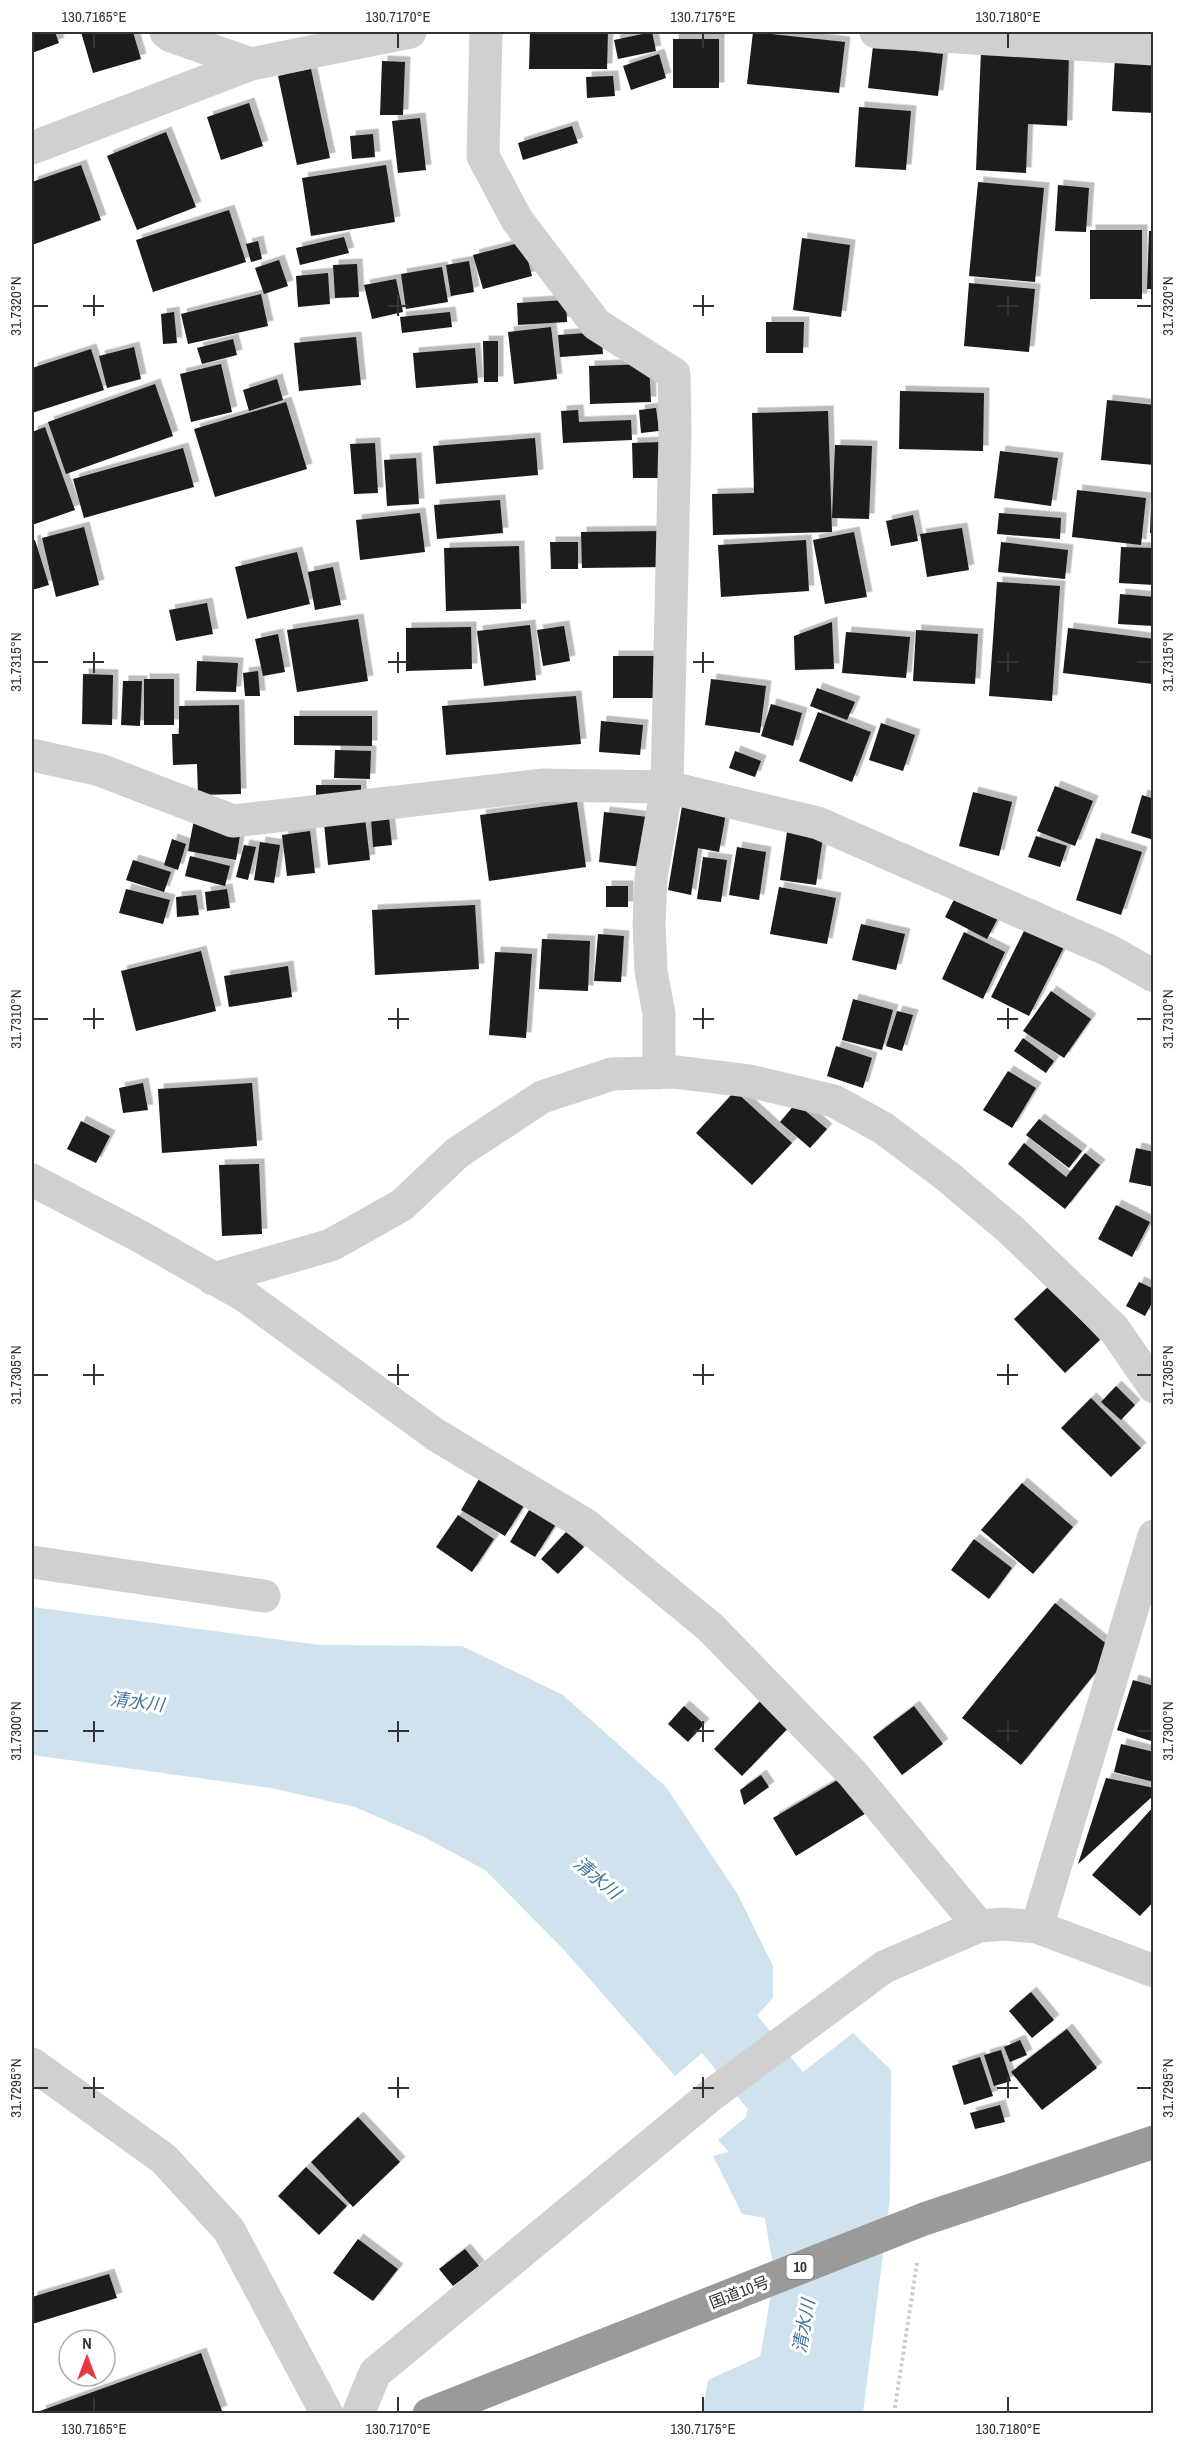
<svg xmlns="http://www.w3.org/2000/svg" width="1185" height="2445" font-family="'Archivo Narrow','Noto Sans JP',sans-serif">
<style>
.water{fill:#cfe2ee}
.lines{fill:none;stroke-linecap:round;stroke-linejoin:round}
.river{stroke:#cfe2ee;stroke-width:76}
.building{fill:#1a1a1a;filter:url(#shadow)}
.path{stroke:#cdcdcd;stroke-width:4;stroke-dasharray:3 3;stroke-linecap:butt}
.minor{stroke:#d0d0d0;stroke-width:33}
.highway{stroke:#9a9a9a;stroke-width:33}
.ticks{fill:none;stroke:#333;stroke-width:2}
.labels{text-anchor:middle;stroke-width:6;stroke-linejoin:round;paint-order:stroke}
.shield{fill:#fff;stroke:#707070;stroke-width:1.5}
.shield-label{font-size:15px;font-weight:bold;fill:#333}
.street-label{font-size:16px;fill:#333;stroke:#fff}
.water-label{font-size:18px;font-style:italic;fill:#3f7597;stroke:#fff}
.neatline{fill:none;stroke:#333;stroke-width:2}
.ticks-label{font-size:15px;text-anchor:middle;fill:#333}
</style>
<defs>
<filter id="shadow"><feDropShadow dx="5.5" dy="-5.5" stdDeviation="0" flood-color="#0004"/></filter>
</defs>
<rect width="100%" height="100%" fill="#fff"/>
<path class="water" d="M32 1607 320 1645 462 1646 563 1695 666 1787 737 1893 773 1966V1998L757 2015 803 2072 853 2033 891 2070 890 2199 863 2413H702L708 2380 802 2337 813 2226 742 2214 713 2156 729 2152 718 2140 751 2113 702 2053 675 2076 564 1950 485 1870 424 1837 355 1807 271 1788 32 1755Z"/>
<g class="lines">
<path class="river" d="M784 2120 788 2128 813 2274 789 2414"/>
</g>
<path class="building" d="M32 32H55L59 43 32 53Z
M81 32H133L141 59 93 73Z
M530 32H608L607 69H529Z
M652 32 656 51 618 59 614 40Z
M753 32 845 42 839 93 747 84Z
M673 39H719V88H673Z
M873 46 943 54 938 96 868 88Z
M981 51 1069 54 1067 126 1028 124 1026 173 976 170Z
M659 54 666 78 631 90 623 66Z
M1115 57 1154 60V113L1112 111Z
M382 61 405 62 403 115H380Z
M311 69 330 158 297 165 278 76Z
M613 76 615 96 587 98 586 77Z
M249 103 263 146 221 160 207 117Z
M859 107 911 111 906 170 855 167Z
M420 118 426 170 398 173 392 121Z
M572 126 578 143 523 160 518 143Z
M166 132 196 207 137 230 107 156Z
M373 134 375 157 352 159 350 136Z
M81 165 101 220 32 245V182Z
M386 165 395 222 311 236 302 178Z
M978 182 1044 188 1035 282 969 276Z
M1058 185 1089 188 1086 232 1055 231Z
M229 210 246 262 153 292 136 240Z
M1090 230H1142V299H1090Z
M1149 231H1154V289H1147Z
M344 237 349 253 300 265 296 248Z
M802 238 850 245 841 317 793 310Z
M258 241 262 259 251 262 246 244Z
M523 242 532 276 483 289 473 255Z
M279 260 288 286 264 294 255 268Z
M469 261 474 292 451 296 446 265Z
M357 264 359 297 335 298 333 265Z
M442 267 448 302 406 309 401 274Z
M328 273 330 304 298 307 296 276Z
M396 279 403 312 372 319 364 285Z
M969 283 1035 289 1029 352 964 346Z
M261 294 268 326 188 344 181 314Z
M566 300 567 322 518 325 517 303Z
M174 312 177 343 163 344 161 314Z
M450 312 452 327 402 333 400 317Z
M766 322H804L803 353H766Z
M551 327 557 379 514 384 508 332Z
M601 332 603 354 560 357 558 335Z
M356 337 361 385 299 391 294 343Z
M233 339 237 355 202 364 197 348Z
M483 341H498V382H484Z
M134 347 141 379 107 388 99 356Z
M475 348 478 383 416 388 413 353Z
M91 349 104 390 32 413V368Z
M221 364 232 412 191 422 180 374Z
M649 364 651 402 590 404 589 366Z
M277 379 283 400 249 411 243 390Z
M155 384 173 436 66 474 48 422Z
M900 391 984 393 983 451 899 449Z
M1107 400 1154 405V465L1101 460Z
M286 402 307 469 215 497 194 429Z
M656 408 659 431 641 433 639 410Z
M578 410 579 422 631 420 632 440 563 443 561 411Z
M828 411 832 532 713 535 712 494 754 493 752 413Z
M45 427 75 510 32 525V432Z
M535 438 538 475 436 484 433 446Z
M662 442 663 478H633L632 443Z
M375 443 378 493 354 494 350 444Z
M835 445 872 446 869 519 832 518Z
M183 448 194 487 84 518 73 479Z
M1000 451 1058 458 1051 506 994 498Z
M416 458 419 504 387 506 384 460Z
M1077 490 1146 498 1141 545 1072 537Z
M500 500 503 533 437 539 434 505Z
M1151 504H1154V533H1150Z
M420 513 425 552 360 560 356 520Z
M999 513 1061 518 1060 539 997 534Z
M913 515 918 541 891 546 886 521Z
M84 527 99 585 56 597 42 538Z
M962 528 969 570 927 577 920 534Z
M665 531 666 567 582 568 581 532Z
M854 532 867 597 825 604 813 540Z
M35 540 49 585 32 590V541Z
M806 540 809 591 721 597 718 545Z
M550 542H578V569H551Z
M1001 542 1068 550 1065 579 998 572Z
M519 546 521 609 446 611 444 548Z
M1121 547 1154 548V585L1119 583Z
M297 552 310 604 247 619 235 567Z
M333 567 341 605 315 610 308 572Z
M997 582 1060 586 1052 701 989 696Z
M1120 594 1154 597V626L1118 624Z
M207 603 213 634 176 641 169 610Z
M358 619 368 681 297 692 287 630Z
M832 622 834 669 795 670 794 636Z
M530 625 536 680 484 686 477 631Z
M564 626 570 661 543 666 537 630Z
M471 627 472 669 406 671V628Z
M1068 628 1154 639 1153 684 1063 673Z
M916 630 978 634 975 684 913 681Z
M846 632 910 637 906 678 842 673Z
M278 634 285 672 263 676 255 639Z
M613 656H658V698H613Z
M197 661 238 663 236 692 196 691Z
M258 671 260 696H245L243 673Z
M83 674 113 675 112 725 82 724Z
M144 679H174V725H144Z
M711 679 766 686 760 733 705 725Z
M123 681H142L140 726 121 725Z
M817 688 855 702 847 720 810 706Z
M576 696 581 744 446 755 442 706Z
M771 704 802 713 793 746 761 736Z
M239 705 241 794 198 795 197 764 173 765 172 734H179V706Z
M818 712 871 732 852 782 799 761Z
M294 716H372V746L294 745Z
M601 721 643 725 640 755 599 752Z
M881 723 915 735 903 771 869 760Z
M335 750 371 751 370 779 334 778Z
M735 751 761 761 755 777 729 768Z
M316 785H361V801L316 800Z
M1055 786 1093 801 1075 846 1037 831Z
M973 792 1012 802 999 856 959 846Z
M1142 795 1154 799V840L1131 833Z
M577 802 586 867 489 881 480 815Z
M682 806 726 813 719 852 698 848 691 895 668 890Z
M604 812 648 817 642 867 599 862Z
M365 818 370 860 328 865 324 823Z
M389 818 392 845 373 847 371 819Z
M194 820 241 829 236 860 188 851Z
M788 825 824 830 816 885 780 880Z
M310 831 315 873 287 876 282 835Z
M1036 836 1067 846 1060 867 1028 857Z
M1096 838 1142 852 1121 915 1076 900Z
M172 839 186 844 178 870 164 865Z
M260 842 280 845 274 883 254 880Z
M244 845 256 847 248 880 236 877Z
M737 847 766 852 759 900 729 895Z
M190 856 230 866 225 886 185 876Z
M703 857 727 860 721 902 697 899Z
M133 860 171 872 164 892 126 880Z
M606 886H628V907H606Z
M779 887 836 898 827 944 770 934Z
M126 889 170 900 163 924 119 913Z
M227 889 230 908 207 911 205 892Z
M959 890 1001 912 987 939 945 917Z
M196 895 199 915 177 917 176 897Z
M475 905 479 969 375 975 372 910Z
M861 924 905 934 896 970 852 960Z
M1026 927 1064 947 1029 1016 991 997Z
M964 932 1005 952 983 999 942 979Z
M598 934 624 936 621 982 594 981Z
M542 939 590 941 588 991 539 989Z
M201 951 216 1011 136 1031 121 971Z
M495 952 532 954 526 1038 489 1035Z
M288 966 292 997 229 1007 224 976Z
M1051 991 1091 1019 1064 1058 1023 1031Z
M853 999 893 1010 882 1050 842 1040Z
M897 1011 913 1015 902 1051 886 1046Z
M1023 1038 1054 1061 1046 1073 1014 1051Z
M836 1046 872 1058 863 1088 827 1076Z
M1008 1071 1036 1088 1012 1128 983 1110Z
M143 1083 148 1110 123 1113 119 1088Z
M252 1083 257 1146 162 1153 158 1089Z
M735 1091 792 1143 752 1185 696 1133Z
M796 1103 827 1129 810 1148 780 1122Z
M1039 1119 1082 1151 1069 1168 1026 1135Z
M81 1121 110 1136 96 1163 67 1149Z
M1024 1143 1066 1177 1085 1153 1100 1165 1065 1209 1008 1164Z
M1136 1148 1154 1152V1187L1129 1182Z
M259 1164 262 1234 222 1236 219 1165Z
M1116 1205 1150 1222 1132 1257 1098 1239Z
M1139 1282 1154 1289V1299L1145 1316 1126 1306Z
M1049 1286 1100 1340 1065 1373 1014 1319Z
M1116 1386 1135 1405 1121 1420 1101 1402Z
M1091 1398 1141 1448 1111 1477 1061 1428Z
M483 1472 528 1499 505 1536 461 1510Z
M1022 1483 1073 1527 1033 1574 981 1530Z
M532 1505 558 1521 535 1557 510 1542Z
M458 1515 494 1539 472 1572 436 1547Z
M566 1532 584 1547 558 1574 541 1559Z
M974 1539 1012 1568 989 1599 951 1570Z
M1055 1603 1114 1650 1021 1765 962 1718Z
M1133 1680 1154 1686V1742L1117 1730Z
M766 1695 794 1722 742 1776 714 1749Z
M684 1706 704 1724 688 1742 668 1724Z
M914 1706 943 1744 902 1775 873 1737Z
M1121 1744 1154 1752V1782L1114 1772Z
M761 1775 769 1787 744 1805 740 1790Z
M846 1775 868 1812 796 1856 773 1818Z
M1106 1778 1154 1788V1795L1078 1864Z
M1154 1806V1901L1140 1916 1092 1875Z
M1031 1992 1054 2020 1032 2038 1009 2011Z
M1067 2029 1097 2068 1042 2110 1011 2072Z
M1020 2040 1027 2055 1010 2062 1004 2047Z
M1001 2050 1011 2081 994 2086 984 2055Z
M980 2057 993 2096 964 2105 952 2066Z
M1000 2105 1005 2122 975 2129 970 2113Z
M358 2117 400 2162 353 2207 311 2162Z
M306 2167 347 2206 319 2235 278 2196Z
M358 2239 398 2269 373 2301 333 2273Z
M465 2249 479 2266 453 2286 439 2269Z
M109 2274 117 2298 32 2324V2297Z
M201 2353 222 2411 215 2414H41L40 2411Z"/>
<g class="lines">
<path class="path" d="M894 2414 917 2263"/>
<path class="minor" d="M166 32 171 36 251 64
M486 32 483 156 517 220 596 324 674 374 675 433 667 787 651 877 649 924 651 971 659 1014V1073
M876 32 1154 49
M32 148 251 64 410 32
M32 755 100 770 233 821 543 785 667 787 818 823 1110 951 1154 976
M32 1180 141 1237 245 1296 436 1435 586 1525 710 1627 852 1773 979 1926
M213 1279 331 1245 402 1205 457 1153 542 1097 612 1074 675 1072 749 1081 834 1101 883 1128 947 1176 1010 1229 1114 1329 1154 1387
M32 1562 264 1596
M1037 1927 1154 1536
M32 2064 164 2159 229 2230 327 2414
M358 2414 375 2373 710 2096 884 1967 979 1926 1004 1924 1037 1927 1154 1971"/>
<path class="highway" d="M429 2414 924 2219 1154 2142"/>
</g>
<path class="ticks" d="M94 33V48M398 33V48M703 33V48M1008 33V48M94 295V316M398 295V316M703 295V316M1008 295V316M33 306H48M83 306H104M388 306H409M693 306H714M997 306H1018M1137 306H1152M94 652V673M398 652V673M703 652V673M1008 652V673M33 662H48M83 662H104M388 662H409M693 662H714M997 662H1018M1137 662H1152M94 1008V1029M398 1008V1029M703 1008V1029M1008 1008V1029M33 1019H48M83 1019H104M388 1019H409M693 1019H714M997 1019H1018M1137 1019H1152M94 1364V1385M398 1364V1385M703 1364V1385M1008 1364V1385M33 1375H48M83 1375H104M388 1375H409M693 1375H714M997 1375H1018M1137 1375H1152M94 1721V1742M398 1721V1742M703 1721V1742M1008 1721V1742M33 1731H48M83 1731H104M388 1731H409M693 1731H714M997 1731H1018M1137 1731H1152M94 2077V2098M398 2077V2098M703 2077V2098M1008 2077V2098M33 2088H48M83 2088H104M388 2088H409M693 2088H714M997 2088H1018M1137 2088H1152M94 2397V2412M398 2397V2412M703 2397V2412M1008 2397V2412"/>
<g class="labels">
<rect class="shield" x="786.5" y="2255" width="27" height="24" rx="4.5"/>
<g class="shield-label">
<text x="800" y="2272">10</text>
</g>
<g class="street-label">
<text transform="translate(739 2292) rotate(-21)" y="6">国道10号</text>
</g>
<g class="water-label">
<text transform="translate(137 1702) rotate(7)" y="6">清水川</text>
<text transform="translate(597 1878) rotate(40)" y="6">清水川</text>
<text transform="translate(804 2326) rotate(-80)" y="6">清水川</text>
</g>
</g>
<rect width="1185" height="2445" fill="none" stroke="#ffffff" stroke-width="66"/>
<g transform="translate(87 2358)"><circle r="28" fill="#ffffff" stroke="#adadad" stroke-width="1.5"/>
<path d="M0-4.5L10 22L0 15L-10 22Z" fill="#e63946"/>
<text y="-9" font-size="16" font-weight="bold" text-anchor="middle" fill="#333333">N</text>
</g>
<rect x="33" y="33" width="1119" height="2379" class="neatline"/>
<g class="ticks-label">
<text x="94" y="22">130.7165°E</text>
<text x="398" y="22">130.7170°E</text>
<text x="703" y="22">130.7175°E</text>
<text x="1008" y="22">130.7180°E</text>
<text transform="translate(16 306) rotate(-90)" y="5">31.7320°N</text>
<text transform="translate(1168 306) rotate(-90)" y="5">31.7320°N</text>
<text transform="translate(16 662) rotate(-90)" y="5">31.7315°N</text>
<text transform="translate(1168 662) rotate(-90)" y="5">31.7315°N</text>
<text transform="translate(16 1019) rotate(-90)" y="5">31.7310°N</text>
<text transform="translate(1168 1019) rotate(-90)" y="5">31.7310°N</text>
<text transform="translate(16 1375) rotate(-90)" y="5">31.7305°N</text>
<text transform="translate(1168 1375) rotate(-90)" y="5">31.7305°N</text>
<text transform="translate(16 1731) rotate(-90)" y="5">31.7300°N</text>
<text transform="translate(1168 1731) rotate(-90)" y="5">31.7300°N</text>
<text transform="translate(16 2088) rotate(-90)" y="5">31.7295°N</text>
<text transform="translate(1168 2088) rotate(-90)" y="5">31.7295°N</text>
<text x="94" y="2434">130.7165°E</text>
<text x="398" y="2434">130.7170°E</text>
<text x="703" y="2434">130.7175°E</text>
<text x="1008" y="2434">130.7180°E</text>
</g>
</svg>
